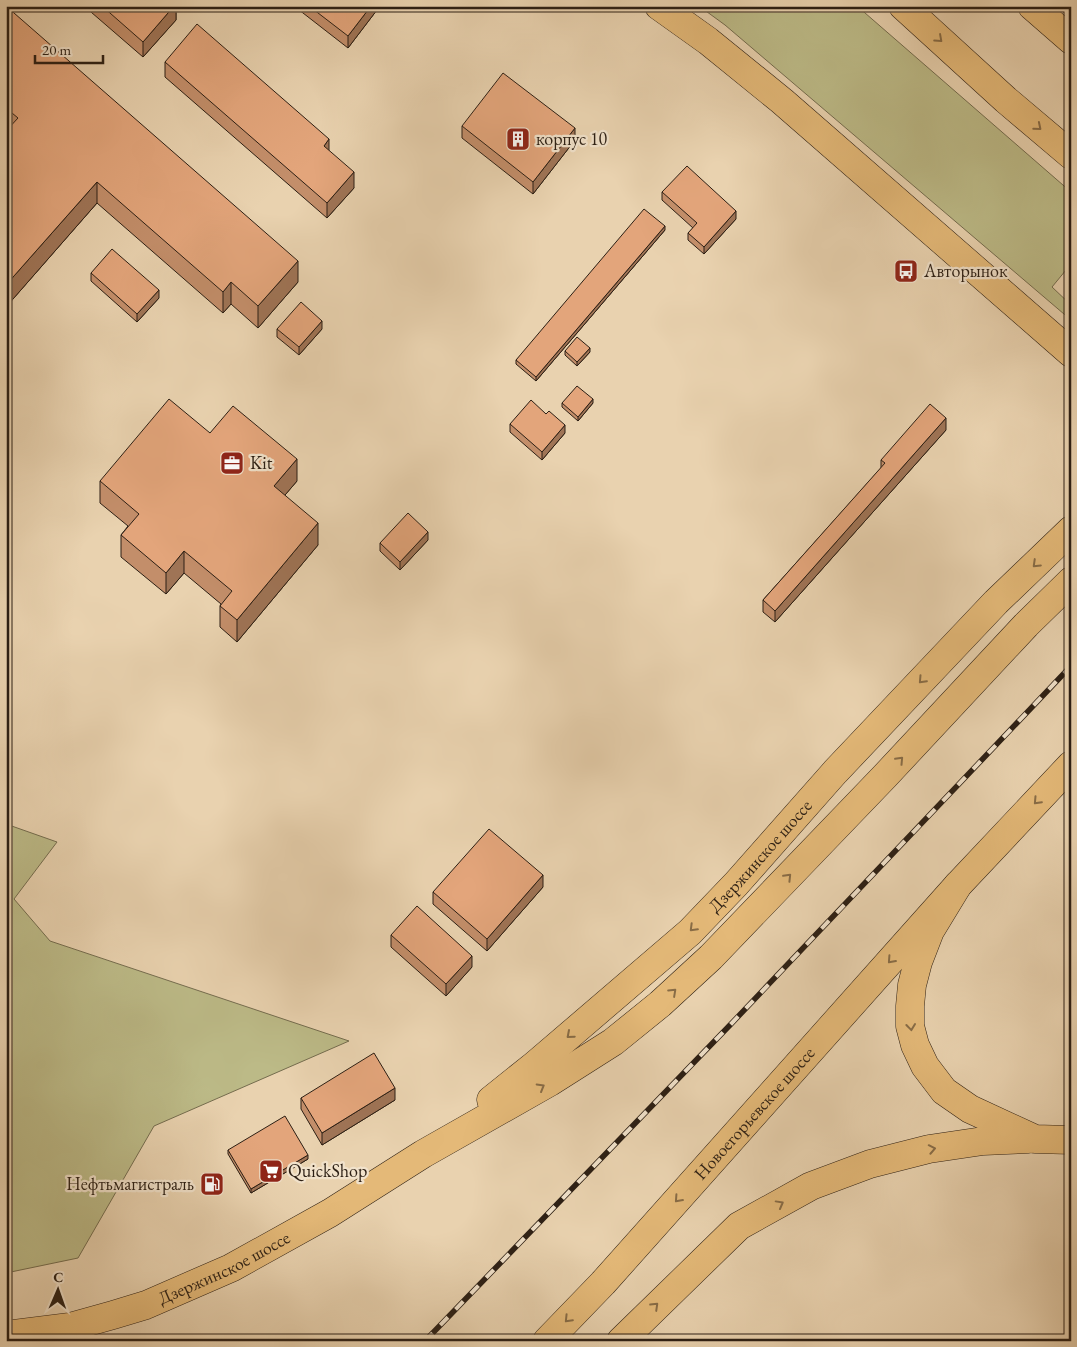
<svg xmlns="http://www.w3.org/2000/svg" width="1077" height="1347" font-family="'EB Garamond',serif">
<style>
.green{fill:#bcba87;stroke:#746c4e}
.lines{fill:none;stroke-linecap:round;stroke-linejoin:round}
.major-casing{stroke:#2c1f14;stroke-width:29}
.highway-casing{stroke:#2c1f14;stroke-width:29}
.major{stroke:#e4b978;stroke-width:28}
.highway{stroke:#e4b978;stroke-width:28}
.rail-casing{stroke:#2c1f14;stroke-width:5.5}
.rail{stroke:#f1e2cb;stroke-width:4;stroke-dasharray:11;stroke-linecap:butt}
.wall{fill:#c38e6a;stroke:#2c1f14}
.shaded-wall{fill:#9f7456;stroke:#2c1f14}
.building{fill:#e3a57b;stroke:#2c1f14}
.oneway{stroke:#886c46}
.labels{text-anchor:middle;stroke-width:4.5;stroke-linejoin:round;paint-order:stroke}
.poi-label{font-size:18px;fill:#2c1f14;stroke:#f1e2cb;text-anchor:start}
.street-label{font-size:18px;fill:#2c1f14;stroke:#f1e2cb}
</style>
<rect width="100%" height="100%" fill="#e9d2af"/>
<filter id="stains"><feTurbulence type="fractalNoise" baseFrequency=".004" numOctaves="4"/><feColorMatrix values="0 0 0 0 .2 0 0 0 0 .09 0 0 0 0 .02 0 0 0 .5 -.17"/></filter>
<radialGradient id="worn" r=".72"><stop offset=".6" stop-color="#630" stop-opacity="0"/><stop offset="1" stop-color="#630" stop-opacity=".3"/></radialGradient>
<path class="green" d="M699 6H857L1071 192V273L1066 270 1052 287 1071 305V320L725 25Z
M6 824 57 842 14 899 50 941 349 1041 154 1126 78 1258 6 1273Z"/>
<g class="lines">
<g class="major-casing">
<g id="major">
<path d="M659 6 708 41 782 101 1071 353"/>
<path d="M1071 765 958 885 930 931 918 962 912 985 910 1006V1026L915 1045 925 1066 944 1091 970 1109 1035 1139 1071 1140"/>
<path id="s1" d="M491 1100 536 1064 690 932 736 884 835 772 996 602 1071 530"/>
<path id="s2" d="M6 1335 70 1327 113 1315 146 1305 231 1268 330 1213 423 1154 550 1082 613 1042 660 1004 711 957 885 776 1026 625 1071 581"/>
<path id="s3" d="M547 1341 603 1283 958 885"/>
<path d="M621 1341 739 1226 811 1186 870 1164 929 1149 983 1141 1028 1139"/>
</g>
</g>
<g class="highway-casing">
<path id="highway" d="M903 6 1006 100 1071 155
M1032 6 1071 40"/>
</g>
<use href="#major" class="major"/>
<use href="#highway" class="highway"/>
<g class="rail-casing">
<path id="rail" d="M425 1341 731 1024 1071 666"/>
</g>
<use href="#rail" class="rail"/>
</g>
<path class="wall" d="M6 6 298 282 258 328 231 304 223 313 97 203 6 307V131H7L6 130Z
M84 6H176V20L143 57Z
M294 6H380L348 48Z
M165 62 329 151 354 188 327 218 165 77Z
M462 126 575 140 533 194 462 138Z
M662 192 736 219 704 254 688 240V233L693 228 662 200Z
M665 230 536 381 516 364V360Z
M91 273 159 298 137 322 91 281Z
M277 329H322L299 355 277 337Z
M565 351 590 352 577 366 565 355Z
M562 403H593L578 421 562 407Z
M510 424 565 433 542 460 510 432Z
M946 430 775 622 763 612V600L881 468V460Z
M210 433 297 481 285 495 318 545 237 642 220 627V606L221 604 184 573 166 594 121 557V535L128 526 100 503V481Z
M428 540 400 570 380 551V543Z
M543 887 487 951 433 904V892Z
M391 935 472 967 446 996 391 947Z
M301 1098 395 1100 322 1145 301 1109Z
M228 1150 308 1159 251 1193 228 1154Z"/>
<path class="shaded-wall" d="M174 6H176V20L143 57V42Z
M371 6H380L348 48V36Z
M575 128V140L533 194V182Z
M329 139V155L324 146Z
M354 172V188L327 218V203Z
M97 182V203L6 307V285Z
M736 211V219L704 254V247Z
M665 226V230L536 381V377Z
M298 261V282L258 328V306Z
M231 282V304L223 313V292Z
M159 290V298L137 322V314Z
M322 321V329L299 355V347Z
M590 348V352L577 366V362Z
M593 399V403L578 421V417Z
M946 418V430L775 622V611Z
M565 425V433L542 460V452Z
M297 459V481L274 508V486Z
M318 523V545L237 642V620Z
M428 532V540L400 570V562Z
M184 551V573L166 594V573Z
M543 875V887L487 951V939Z
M472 956V967L446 996V984Z
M395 1088V1100L322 1145V1133Z
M308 1155V1159L251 1193V1189Z"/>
<path class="building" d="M6 6 298 261 258 306 231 282 223 292 97 182 6 285V131L18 118 6 108Z
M102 6H174L143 42Z
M309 6H371L348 36Z
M197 24 329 139 324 146 354 172 327 203 165 62Z
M503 73 575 128 533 182 462 126Z
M687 166 736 211 704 247 688 233 697 223 662 192Z
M644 209 665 226 536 377 516 360Z
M112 249 159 290 137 314 91 273Z
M301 302 322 321 299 347 277 329Z
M577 337 590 348 577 362 565 351Z
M577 386 593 399 578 417 562 403Z
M169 399 210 433 233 406 297 459 274 486 318 523 237 620 220 606 232 591 184 551 166 573 121 535 139 514 100 481Z
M531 400 546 414 549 411 565 425 542 452 510 424Z
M930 404 946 418 775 611 763 600 885 463 881 460Z
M408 513 428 532 400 562 380 543Z
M489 829 543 875 487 939 433 892Z
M417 906 472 956 446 984 391 935Z
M374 1053 395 1088 322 1133 301 1098Z
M285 1116 308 1155 251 1189 228 1150Z"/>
<defs><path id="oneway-chevron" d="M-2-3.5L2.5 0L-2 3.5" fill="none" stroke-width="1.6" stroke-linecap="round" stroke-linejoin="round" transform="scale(1.25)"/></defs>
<g class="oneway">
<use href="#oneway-chevron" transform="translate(939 39) rotate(42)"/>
<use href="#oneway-chevron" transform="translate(1038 127) rotate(40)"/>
<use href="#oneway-chevron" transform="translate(1036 564) rotate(136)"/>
<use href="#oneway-chevron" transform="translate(922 680) rotate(133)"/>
<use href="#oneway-chevron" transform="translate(900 760) rotate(-47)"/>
<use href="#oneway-chevron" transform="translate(1037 801) rotate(133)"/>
<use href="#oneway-chevron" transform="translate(788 877) rotate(-46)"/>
<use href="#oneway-chevron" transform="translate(693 928) rotate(135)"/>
<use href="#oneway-chevron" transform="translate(891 960) rotate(132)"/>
<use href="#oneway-chevron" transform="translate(673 992) rotate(-43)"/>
<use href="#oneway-chevron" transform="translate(911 1027) rotate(83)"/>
<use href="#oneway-chevron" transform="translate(570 1035) rotate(139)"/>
<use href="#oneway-chevron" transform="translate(541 1087) rotate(-30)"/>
<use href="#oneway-chevron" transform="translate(932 1149) rotate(-11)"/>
<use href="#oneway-chevron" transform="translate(678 1199) rotate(132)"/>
<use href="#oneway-chevron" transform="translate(780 1204) rotate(-29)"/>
<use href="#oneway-chevron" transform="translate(655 1306) rotate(-44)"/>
<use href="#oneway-chevron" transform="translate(568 1319) rotate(134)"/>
</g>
<defs>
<g id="building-square" transform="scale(1.25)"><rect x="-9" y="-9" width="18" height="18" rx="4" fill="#8f2418" stroke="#f1e2cb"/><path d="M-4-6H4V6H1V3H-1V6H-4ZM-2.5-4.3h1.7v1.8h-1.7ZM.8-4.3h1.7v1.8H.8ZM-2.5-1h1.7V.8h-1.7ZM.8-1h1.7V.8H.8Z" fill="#fff"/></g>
<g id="bus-square" transform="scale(1.25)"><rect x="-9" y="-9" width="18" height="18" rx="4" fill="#8f2418" stroke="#f1e2cb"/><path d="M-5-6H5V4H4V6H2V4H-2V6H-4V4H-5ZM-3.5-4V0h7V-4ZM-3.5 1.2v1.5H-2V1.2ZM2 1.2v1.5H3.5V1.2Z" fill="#fff"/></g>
<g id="office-square" transform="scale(1.25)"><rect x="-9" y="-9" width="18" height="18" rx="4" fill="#8f2418" stroke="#f1e2cb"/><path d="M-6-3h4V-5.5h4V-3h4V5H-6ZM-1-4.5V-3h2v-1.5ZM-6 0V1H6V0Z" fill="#fff"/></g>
<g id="supermarket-square" transform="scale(1.25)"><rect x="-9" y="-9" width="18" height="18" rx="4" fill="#8f2418" stroke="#f1e2cb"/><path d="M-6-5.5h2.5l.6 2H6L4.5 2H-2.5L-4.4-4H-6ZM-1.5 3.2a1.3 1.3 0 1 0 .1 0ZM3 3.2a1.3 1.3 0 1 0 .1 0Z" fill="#fff"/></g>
<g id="fuel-square" transform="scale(1.25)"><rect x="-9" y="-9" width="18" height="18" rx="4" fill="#8f2418" stroke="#f1e2cb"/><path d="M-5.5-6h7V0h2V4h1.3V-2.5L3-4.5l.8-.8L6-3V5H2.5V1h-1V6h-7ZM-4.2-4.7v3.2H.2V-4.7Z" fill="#fff"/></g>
</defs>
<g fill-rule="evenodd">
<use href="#building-square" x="518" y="139"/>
<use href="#bus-square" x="906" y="271"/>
<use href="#office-square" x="232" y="463"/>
<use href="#supermarket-square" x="271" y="1171"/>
<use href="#fuel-square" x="212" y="1184"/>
</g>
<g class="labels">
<g class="poi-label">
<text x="536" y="145">корпус 10</text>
<text x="924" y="277">Авторынок</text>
<text x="250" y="469">Kit</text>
<text x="288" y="1177">QuickShop</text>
<text x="194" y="1190" text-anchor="end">Нефтьмагистраль</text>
</g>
<g class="street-label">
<text dy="6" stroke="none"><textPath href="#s1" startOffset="364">Дзержинское шоссе</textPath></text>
<text dy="6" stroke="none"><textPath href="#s3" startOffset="308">Новоегорьевское шоссе</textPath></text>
<text dy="6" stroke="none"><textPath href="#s2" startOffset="230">Дзержинское шоссе</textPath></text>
</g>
</g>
<rect width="1077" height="1347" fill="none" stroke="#e9d2af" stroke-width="25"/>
<rect x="8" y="8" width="1062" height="1332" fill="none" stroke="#2c1f14" stroke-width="2.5"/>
<rect x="12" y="12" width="1052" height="1322" fill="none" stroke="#2c1f14"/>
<g transform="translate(58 1290) rotate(2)" stroke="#f1e2cb" stroke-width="4" paint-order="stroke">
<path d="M0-4L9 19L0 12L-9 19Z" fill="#2c1f14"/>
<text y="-8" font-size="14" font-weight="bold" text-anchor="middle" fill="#2c1f14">С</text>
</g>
<path d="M35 55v8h68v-8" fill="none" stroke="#2c1f14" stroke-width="2.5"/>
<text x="42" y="55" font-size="15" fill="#2c1f14" stroke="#f1e2cb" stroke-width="4" paint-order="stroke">20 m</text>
<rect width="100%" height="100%" filter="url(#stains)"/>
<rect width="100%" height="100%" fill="url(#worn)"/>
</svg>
